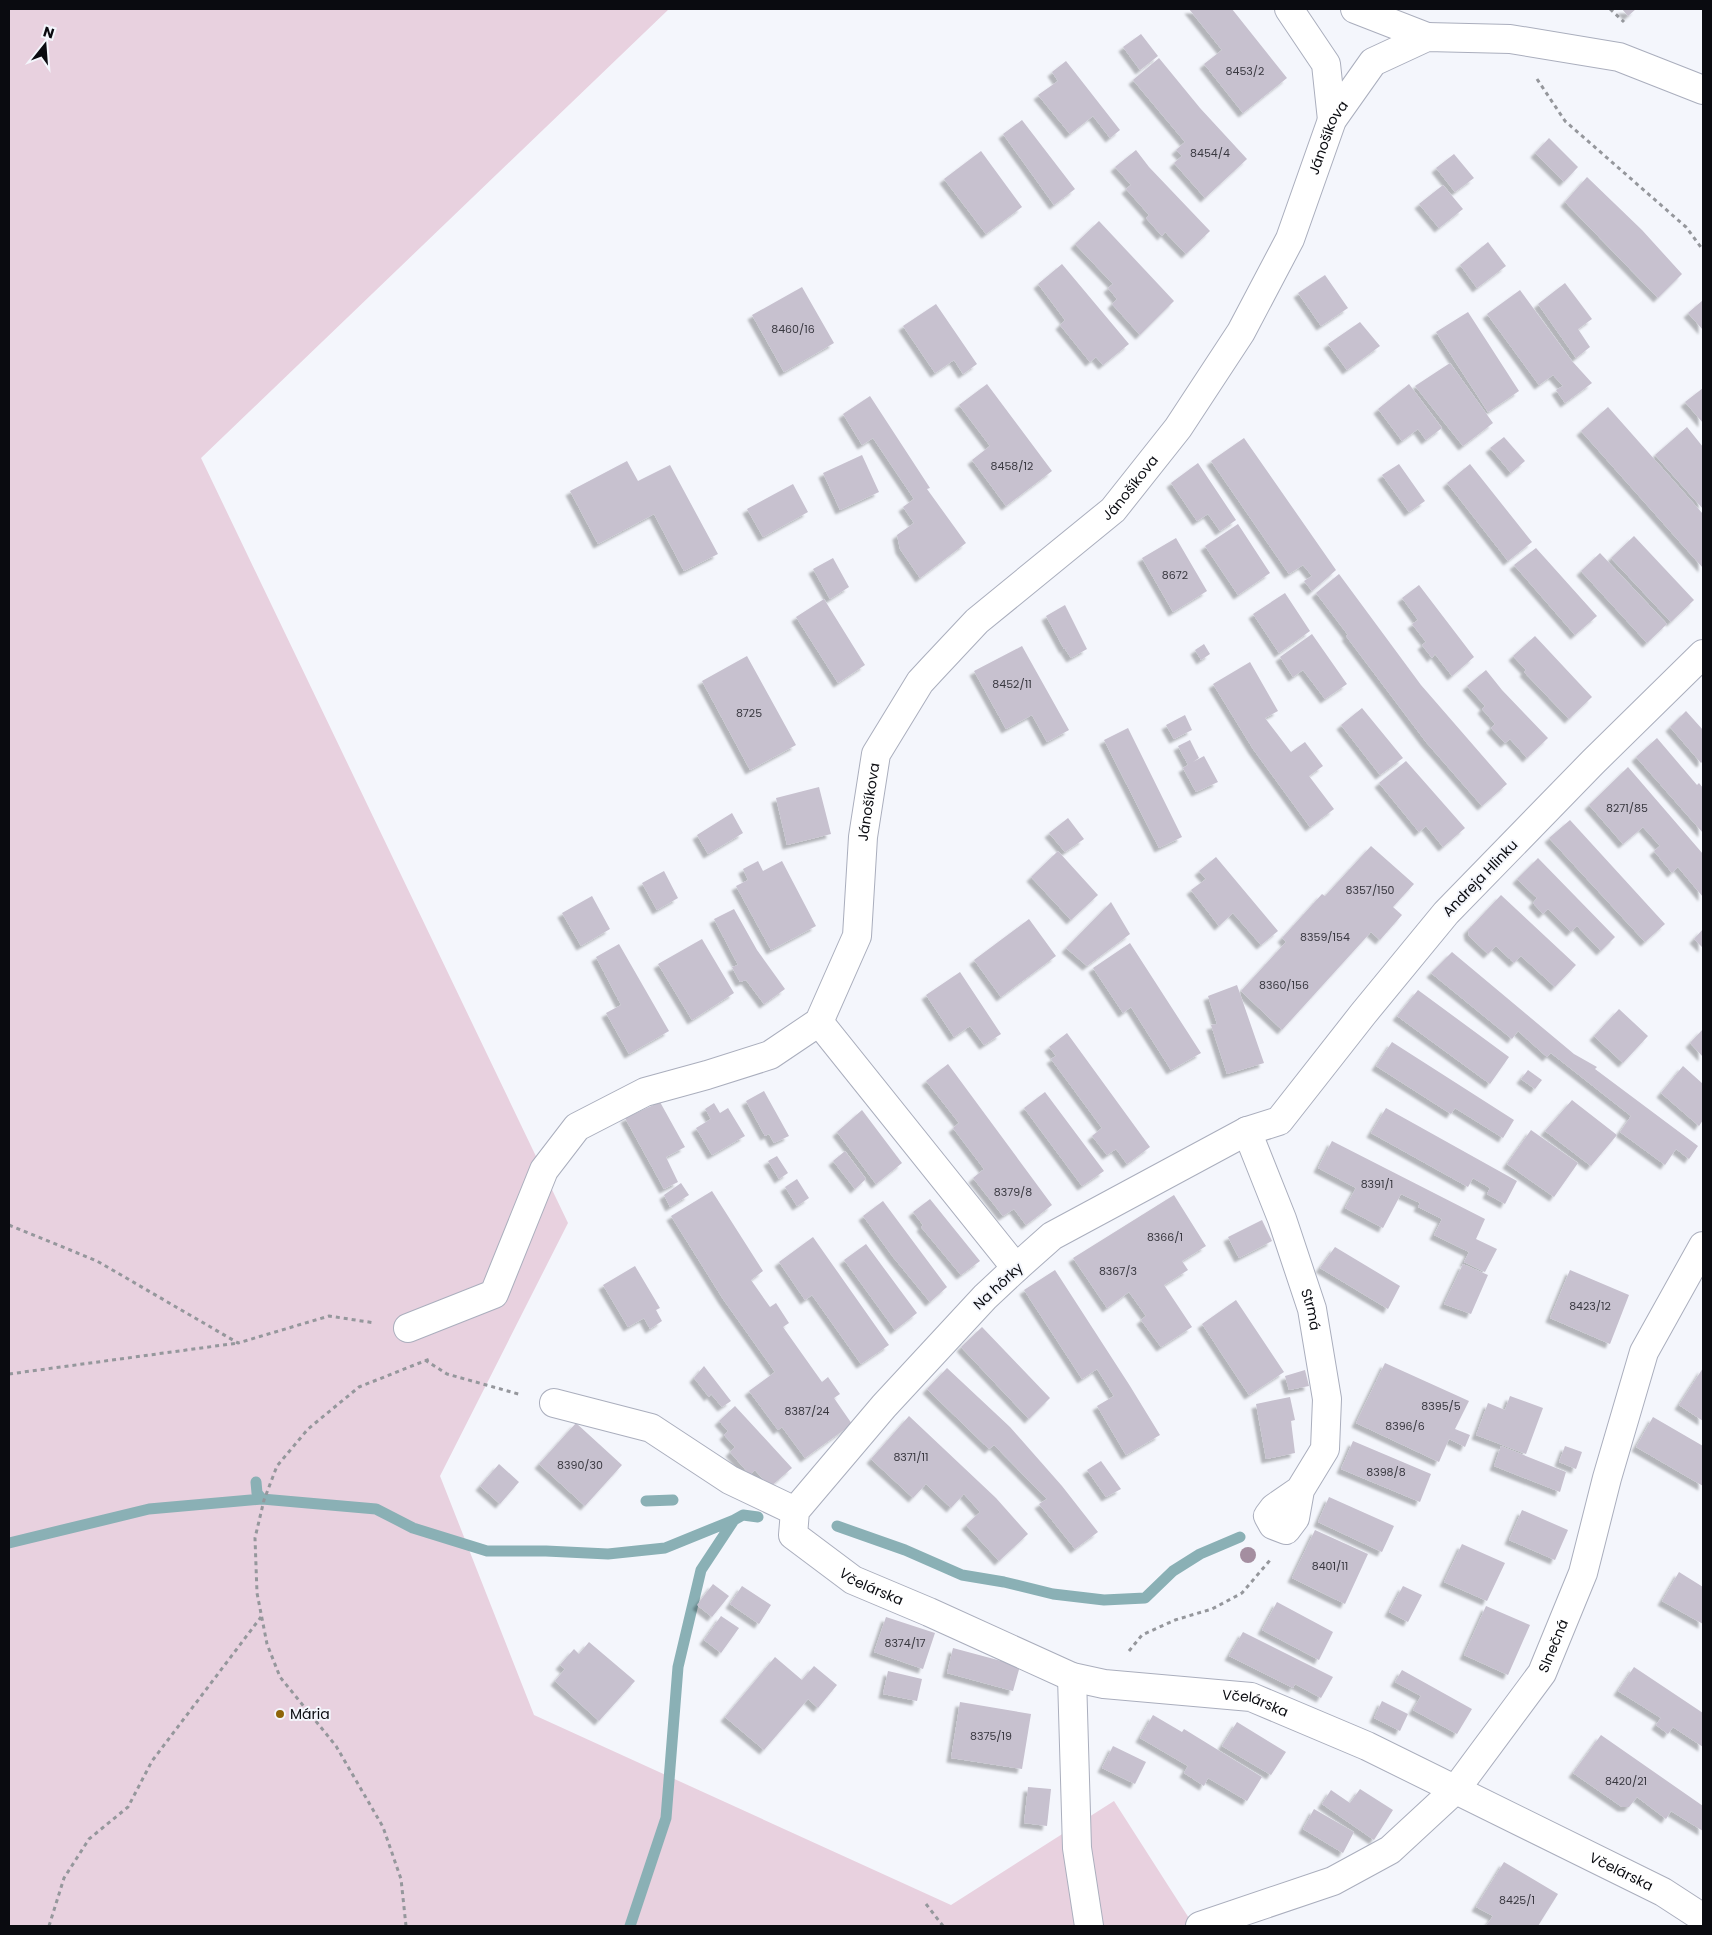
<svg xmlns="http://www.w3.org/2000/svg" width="1712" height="1935" font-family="Poppins,sans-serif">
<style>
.green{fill:#e8d1df}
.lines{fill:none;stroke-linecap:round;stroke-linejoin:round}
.stream{stroke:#8ab0b5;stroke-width:11}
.building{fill:#c7c1cf;filter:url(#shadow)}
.street-casing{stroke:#aaaebd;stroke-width:30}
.path{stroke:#95979c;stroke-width:3;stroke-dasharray:4 4;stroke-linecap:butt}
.street{stroke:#fff;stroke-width:28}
.tree{fill:#a48ea0}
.poi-dot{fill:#8e6509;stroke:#f4f6fc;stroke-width:2}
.labels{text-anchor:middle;stroke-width:4;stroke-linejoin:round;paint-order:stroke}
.number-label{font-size:11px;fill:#393840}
.street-label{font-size:14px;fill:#0a0b10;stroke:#f4f6fc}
.poi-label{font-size:14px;fill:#0a0b10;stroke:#f4f6fc;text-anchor:start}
</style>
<defs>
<filter id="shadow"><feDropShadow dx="-4.5" dy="4.5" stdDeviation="1" flood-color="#0004"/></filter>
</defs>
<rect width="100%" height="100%" fill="#f4f6fc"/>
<path class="green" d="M9 9H669L201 458 568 1223 440 1476 534 1715 951 1905 1114 1801 1194 1926H9Z"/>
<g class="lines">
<path class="stream" d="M256 1482 257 1493 262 1499
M646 1501 673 1500
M837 1526 905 1550 962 1575 1004 1582 1053 1594 1104 1600 1145 1598 1173 1571 1200 1554 1240 1537
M9 1543 149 1509 262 1499 376 1509 413 1528 487 1551H546L608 1554 665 1548 734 1520
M630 1926 666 1818 678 1667 701 1570 734 1520 743 1515 758 1517"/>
</g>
<path class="building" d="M1189 9H1232L1287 78 1243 113 1204 64 1222 50Z
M1622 9H1636L1628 16Z
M1141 34 1158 56 1140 70 1123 47Z
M1159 58 1200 108 1247 159 1205 198 1174 163 1182 156 1176 150 1185 142 1133 80Z
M1066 61 1120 130 1110 138 1093 116 1070 134 1038 95 1058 81 1052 72Z
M1022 120 1075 189 1054 205 1003 134Z
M1549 138 1578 167 1564 182 1535 153Z
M1136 150 1149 167 1210 231 1186 254 1165 232 1162 236 1146 218 1149 215 1126 189 1131 185 1115 167Z
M981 151 1022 207 986 234 944 179Z
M1454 154 1474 178 1455 192 1436 168Z
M1587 177 1642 230 1682 274 1658 298 1565 202Z
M1443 185 1463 209 1439 228 1419 204Z
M1099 221 1174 301 1140 335 1112 304 1117 299 1108 288 1113 284 1075 244Z
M1488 242 1506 266 1477 288 1460 265Z
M1062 264 1129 344 1103 365 1096 357 1090 362 1060 325 1065 320 1038 284Z
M1325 275 1348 308 1321 326 1298 293Z
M1565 283 1592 319 1578 329 1590 347 1576 358 1538 304Z
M802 287 834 343 784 372 752 315Z
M1520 290 1572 361 1592 383 1565 403 1556 390 1563 386 1553 375 1539 385 1487 314Z
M1703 300V330L1688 313Z
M936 304 977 364 963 374 954 360 935 373 903 326Z
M1468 312 1519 391 1488 412 1436 332Z
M1360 322 1380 346 1347 370 1328 344Z
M1450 363 1493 423 1463 446 1415 386Z
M987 384 1052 471 1006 506 972 460 990 446 959 405Z
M1409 384 1442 428 1426 440 1418 429 1402 441 1378 409Z
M1703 388V423L1685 402Z
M870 396 930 488 927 489 966 543 920 578 900 549 897 535 914 523 903 507 914 499 873 438 862 445 843 414Z
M1608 407 1703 514V568L1581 431Z
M1687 427 1703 447V509L1655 455Z
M1504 437 1525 461 1511 473 1490 448Z
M1244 438 1336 570 1312 591 1304 581 1312 576 1303 565 1289 574 1211 461Z
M862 455 879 492 840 510 823 473Z
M627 461 638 481 670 465 718 554 684 571 654 514 598 544 570 491Z
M1198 463 1236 520 1220 531 1208 514 1197 521 1171 483Z
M1399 464 1425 501 1409 512 1382 475Z
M1470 464 1532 542 1508 561 1447 483Z
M793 484 808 512 763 537 747 509Z
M1238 524 1270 573 1238 595 1205 546Z
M1634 536 1694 600 1671 622 1611 558Z
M1176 538 1207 591 1173 612 1142 558Z
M1536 548 1597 616 1575 635 1514 565Z
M1600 553 1667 624 1647 643 1581 571Z
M833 558 849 587 830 599 813 569Z
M1339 574 1421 685 1507 784 1482 806 1426 742 1346 636 1348 635 1316 593Z
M1419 585 1474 657 1452 676 1435 654 1432 658 1422 645 1426 642 1412 624 1418 620 1402 598Z
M1285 593 1310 631 1279 653 1253 614Z
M824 599 865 665 838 683 796 617Z
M1065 605 1087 649 1071 658 1065 649 1070 646 1064 649 1046 616Z
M1312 634 1347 684 1325 699 1303 670 1293 677 1280 657Z
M1535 636 1592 697 1569 719 1524 672 1526 670 1513 656Z
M1204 644 1210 654 1201 660 1195 650Z
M1022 646 1069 730 1047 742 1032 715 1006 729 974 671Z
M747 656 796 745 750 770 702 681Z
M1250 662 1278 711 1265 718 1291 752 1305 742 1323 766 1309 776 1334 809 1310 827 1253 749 1213 684Z
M1486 670 1502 690 1548 738 1527 758 1510 739 1505 743 1491 728 1495 724 1482 709 1485 706 1467 686Z
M1362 708 1403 758 1380 775 1341 725Z
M1686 711 1703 730V761L1701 763 1670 727Z
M1185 715 1192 730 1174 739 1166 725Z
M1128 728 1182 837 1159 848 1104 740Z
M1657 738 1697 785 1699 783 1703 788V833L1636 757Z
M1190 740 1199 758 1193 762 1204 756 1218 782 1196 792 1183 768 1188 765 1178 746Z
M1406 761 1465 828 1443 847 1426 826 1419 832 1379 783Z
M1628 767 1703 854V897L1678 867 1672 873 1654 851 1660 846 1643 827 1623 844 1589 805Z
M819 787 831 834 787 845 776 798Z
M732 813 743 833 708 854 697 835Z
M1068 818 1084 839 1065 852 1049 833Z
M1570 820 1665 924 1645 942 1549 838Z
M1371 846 1414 884 1393 907 1402 915 1380 940 1371 932 1282 1030 1241 991 1286 942 1282 938 1322 894 1325 896Z
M1058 851 1098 895 1071 920 1031 877Z
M1216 857 1278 931 1261 945 1233 913 1219 926 1191 890 1206 879 1199 871Z
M1538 858 1615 937 1601 951 1577 926 1571 932 1548 909 1543 914 1533 903 1537 898 1517 879Z
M758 861 763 871 782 861 816 926 771 950 736 886 748 880 743 869Z
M664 871 678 898 657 910 642 883Z
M1501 895 1576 965 1555 987 1521 956 1514 963 1496 946 1488 954 1469 936 1468 930Z
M592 896 610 929 581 946 562 913Z
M1111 902 1130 934 1087 966 1066 948Z
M734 909 757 950 785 989 764 1004 746 980 740 982 732 967 738 965 714 919Z
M1029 919 1056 956 1001 997 974 960Z
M1703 929V948L1694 939Z
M702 939 734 993 692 1020 658 964Z
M1130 943 1201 1053 1171 1070 1131 1007 1123 1013 1093 968Z
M619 944 669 1031 629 1054 606 1013 621 1005 596 957Z
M1452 952 1574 1054 1597 1067 1595 1069 1698 1146 1689 1159 1676 1149 1665 1165 1620 1132 1631 1116 1551 1053 1547 1057 1518 1031 1512 1039 1431 973Z
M960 972 1001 1034 984 1045 970 1026 954 1037 926 995Z
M1237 985 1264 1063 1227 1074 1211 1025 1217 1024 1208 996Z
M1418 990 1509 1057 1490 1084 1397 1016Z
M1619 1009 1648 1036 1623 1063 1594 1036Z
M1703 1029V1057L1690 1043Z
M1067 1033 1150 1147 1127 1164 1116 1149 1107 1155 1092 1136 1102 1128 1051 1059 1056 1056 1049 1047Z
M1392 1042 1514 1120 1503 1138 1455 1108 1451 1114 1376 1066Z
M948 1064 1052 1205 1026 1225 1014 1209 1003 1216 973 1178 984 1169 953 1128 959 1123 926 1081Z
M1683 1066 1703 1084V1120L1699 1126 1661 1093Z
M1528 1070 1542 1080 1535 1089 1521 1079Z
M764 1091 789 1136 774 1143 769 1134 765 1136 746 1101Z
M1045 1092 1104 1171 1082 1186 1024 1108Z
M1572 1100 1617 1135 1591 1166 1545 1131Z
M660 1102 685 1147 666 1157 678 1182 664 1189 625 1118Z
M714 1103 720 1113 728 1108 745 1136 712 1155 696 1128 711 1119 705 1109Z
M1386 1108 1517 1181 1505 1204 1487 1194 1490 1188 1473 1178 1468 1187 1371 1133Z
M862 1110 902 1163 876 1184 837 1132Z
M1531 1130 1578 1163 1554 1197 1507 1164Z
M1332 1141 1485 1219 1476 1239 1497 1249 1485 1272 1464 1262 1469 1252 1434 1235 1442 1219 1418 1207 1420 1203 1401 1194 1383 1228 1345 1208 1356 1188 1318 1168Z
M845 1151 866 1179 855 1189 833 1161Z
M777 1156 788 1173 779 1179 768 1161Z
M797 1179 809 1198 797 1206 785 1187Z
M681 1183 689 1195 670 1207 664 1195Z
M712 1191 763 1271 751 1280 770 1307 776 1303 789 1323 783 1327 822 1382 828 1377 840 1394 834 1398 852 1424 805 1458 782 1427 778 1430 749 1391 775 1372 723 1299 671 1216Z
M1174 1195 1206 1246 1182 1261 1188 1270 1164 1285 1192 1327 1161 1347 1141 1320 1146 1316 1129 1292 1107 1308 1073 1258Z
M930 1199 980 1261 961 1275 921 1227 923 1225 913 1212Z
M883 1201 947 1287 930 1302 893 1257 863 1216Z
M1262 1220 1272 1241 1239 1258 1228 1237Z
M813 1237 889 1345 861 1364 812 1295 805 1300 779 1262Z
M866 1244 917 1313 895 1330 844 1260Z
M1335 1247 1400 1286 1388 1309 1320 1268Z
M1463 1264 1488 1275 1471 1314 1444 1304Z
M635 1266 660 1308 656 1310 662 1321 650 1329 644 1318 628 1327 603 1285Z
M1055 1270 1130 1386 1160 1435 1126 1455 1097 1406 1114 1396 1097 1369 1082 1379 1024 1290Z
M1570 1270 1629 1295 1610 1344 1550 1318Z
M1236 1300 1284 1372 1249 1395 1202 1324Z
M982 1327 1050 1398 1029 1419 961 1347Z
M1385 1363 1469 1401 1455 1429 1470 1435 1465 1447 1449 1439 1439 1462 1356 1423Z
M704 1366 731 1401 722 1407 711 1394 709 1397 694 1378Z
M947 1368 1010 1427 1062 1486 1098 1532 1075 1549 1039 1504 1047 1499 994 1445 989 1449 927 1389Z
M1703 1368V1421L1679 1405Z
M1305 1370 1309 1386 1289 1390 1285 1376Z
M1510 1396 1543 1408 1526 1454 1476 1435 1488 1403 1505 1410Z
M1290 1397 1295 1420 1291 1421 1295 1453 1266 1459 1256 1404Z
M735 1406 792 1468 770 1487 755 1470 750 1475 730 1452 735 1447 724 1435 728 1431 719 1421Z
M909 1416 996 1498 1028 1534 999 1561 966 1525 980 1512 964 1494 951 1508 926 1484 913 1498 871 1459Z
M1653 1417 1703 1446V1486L1636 1447Z
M576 1423 622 1465 585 1506 539 1464Z
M1353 1441 1431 1474 1420 1502 1341 1469Z
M1501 1446 1566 1472 1560 1492 1494 1466Z
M1565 1446 1582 1452 1576 1469 1559 1462Z
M1101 1461 1121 1489 1106 1497 1087 1470Z
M499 1464 519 1482 500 1504 480 1486Z
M1329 1497 1394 1526 1382 1552 1318 1522Z
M1522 1510 1568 1530 1555 1560 1509 1540Z
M1315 1530 1368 1554 1345 1604 1292 1578Z
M1462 1544 1505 1563 1487 1601 1444 1582Z
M1679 1572 1703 1587V1624L1662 1601Z
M713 1584 729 1596 712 1617 697 1605Z
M742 1586 771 1605 759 1624 730 1604Z
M1403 1586 1422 1595 1408 1622 1389 1612Z
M1277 1602 1333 1632 1319 1660 1262 1630Z
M1486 1606 1530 1625 1508 1675 1464 1655Z
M721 1616 739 1628 721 1653 704 1640Z
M886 1617 935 1633 923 1669 874 1652Z
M1243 1632 1333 1677 1321 1698 1295 1684 1293 1688 1229 1656Z
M589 1642 635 1681 599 1721 555 1681 565 1669 560 1665 574 1649 579 1654Z
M953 1648 1020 1666 1013 1691 947 1673Z
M775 1657 802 1680 814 1666 837 1685 818 1708 808 1699 764 1750 725 1717Z
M1634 1667 1703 1713V1747L1673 1727 1668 1734 1656 1725 1661 1718 1618 1691Z
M1402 1670 1472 1709 1457 1734 1413 1710 1421 1696 1395 1682Z
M888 1671 922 1679 917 1701 883 1694Z
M1382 1701 1408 1714 1400 1731 1374 1718Z
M960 1702 1031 1714 1022 1769 951 1758Z
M1153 1715 1182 1732 1184 1729 1262 1777 1247 1801 1208 1778 1204 1786 1184 1773 1188 1766 1140 1738Z
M1237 1722 1286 1752 1271 1775 1222 1746Z
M1601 1735 1703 1806V1831L1671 1811 1666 1819 1637 1797 1629 1807H1622L1573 1773Z
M1113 1746 1146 1762 1135 1784 1102 1768Z
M1028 1787 1051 1789 1047 1826 1024 1823Z
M1360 1789 1393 1810 1374 1840 1322 1804 1331 1790 1350 1803Z
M1314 1809 1354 1832 1343 1853 1303 1829Z
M1504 1862 1558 1894 1538 1926H1486L1493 1916 1476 1907Z"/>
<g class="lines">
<g class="street-casing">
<g id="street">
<path d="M1289 9 1326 64 1332 120"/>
<path d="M1355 9 1427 37"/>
<path id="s1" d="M1703 654 1593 762 1446 913 1363 1014 1279 1121 1247 1131 1052 1236 1016 1268 985 1297 884 1406 795 1511 793 1535 853 1580 929 1612 1072 1677 1104 1684 1251 1697 1367 1746 1663 1892 1703 1918"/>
<path d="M819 1022 1016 1268"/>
<path id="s2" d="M1247 1131 1282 1219 1312 1309 1327 1399 1325 1449 1300 1490 1274 1508 1268 1516 1273 1525 1286 1530 1295 1518 1300 1490"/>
<path id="s3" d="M408 1328 494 1294 544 1170 577 1127 645 1092 707 1075 770 1055 819 1022 857 936 863 837 876 754 920 682 932 669 977 621 1113 510 1178 428 1241 332 1290 239 1332 120 1373 62 1427 37 1510 39 1619 57 1703 90"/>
<path d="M554 1403 651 1428 730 1480 795 1511"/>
<path d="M1072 1677 1077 1848 1089 1926"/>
<path id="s4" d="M1200 1926 1333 1881 1390 1850 1456 1789 1542 1673 1583 1573 1607 1478 1644 1352 1703 1246"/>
</g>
</g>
<path class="path" d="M1610 9 1624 22
M1537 79 1565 121 1686 227 1703 250
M9 1225 97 1261 238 1343 329 1316 375 1323
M425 1360 447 1374 522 1395
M9 1374 238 1343
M1129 1651 1142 1635 1175 1620 1212 1609 1242 1593 1271 1559
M926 1904 943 1926
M49 1926 64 1878 89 1839 128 1807 152 1761 261 1617
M406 1926 401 1879 383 1827 336 1746 280 1677 267 1644 257 1593 255 1538 264 1500 277 1466 308 1429 359 1387 432 1358"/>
<use href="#street" class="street"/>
</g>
<circle class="tree" cx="1248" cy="1555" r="8"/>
<circle class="poi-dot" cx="280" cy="1714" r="5"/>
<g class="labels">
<g class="number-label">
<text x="1245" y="75">8453/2</text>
<text x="1210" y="157">8454/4</text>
<text x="793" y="333">8460/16</text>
<text x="1012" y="470">8458/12</text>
<text x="1175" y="579">8672</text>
<text x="1012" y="688">8452/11</text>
<text x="749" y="717">8725</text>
<text x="1627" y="812">8271/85</text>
<text x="1370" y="894">8357/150</text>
<text x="1325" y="941">8359/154</text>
<text x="1284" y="989">8360/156</text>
<text x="1377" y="1188">8391/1</text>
<text x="1013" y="1196">8379/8</text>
<text x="1165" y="1241">8366/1</text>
<text x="1118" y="1275">8367/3</text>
<text x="1590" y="1310">8423/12</text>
<text x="1441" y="1410">8395/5</text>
<text x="807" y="1415">8387/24</text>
<text x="1405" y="1430">8396/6</text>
<text x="911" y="1461">8371/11</text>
<text x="580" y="1469">8390/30</text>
<text x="1386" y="1476">8398/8</text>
<text x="1330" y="1570">8401/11</text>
<text x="905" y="1647">8374/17</text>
<text x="991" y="1740">8375/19</text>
<text x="1626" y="1785">8420/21</text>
<text x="1517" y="1904">8425/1</text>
</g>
<g class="street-label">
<text dy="5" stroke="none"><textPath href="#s3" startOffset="1600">Jánošíkova</textPath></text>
<text dy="5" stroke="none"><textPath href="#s3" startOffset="1195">Jánošíkova</textPath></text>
<text dy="5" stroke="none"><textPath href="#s3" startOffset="775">Jánošíkova</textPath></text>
<text transform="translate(1480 878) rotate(-46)" y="5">Andreja Hlinku</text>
<text transform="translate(998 1286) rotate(-43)" y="5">Na hôrky</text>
<text dy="5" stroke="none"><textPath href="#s2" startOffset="190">Strmá</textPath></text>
<text dy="5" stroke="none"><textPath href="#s1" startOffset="1382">Včelárska</textPath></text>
<text dy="5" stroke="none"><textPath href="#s4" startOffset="469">Slnečná</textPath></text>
<text dy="5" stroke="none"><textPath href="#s1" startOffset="1788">Včelárska</textPath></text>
<text dy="5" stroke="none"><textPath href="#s1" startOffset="2192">Včelárska</textPath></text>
</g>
<g class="poi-label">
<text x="290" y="1719">Mária</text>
</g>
</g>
<rect width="1712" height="1935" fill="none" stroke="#0a0b10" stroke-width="20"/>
<g transform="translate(45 45) rotate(17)" stroke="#f4f6fc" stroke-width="4" paint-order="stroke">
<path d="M0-4L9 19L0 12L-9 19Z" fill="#0a0b10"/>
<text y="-8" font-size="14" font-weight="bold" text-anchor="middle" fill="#0a0b10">N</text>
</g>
</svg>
